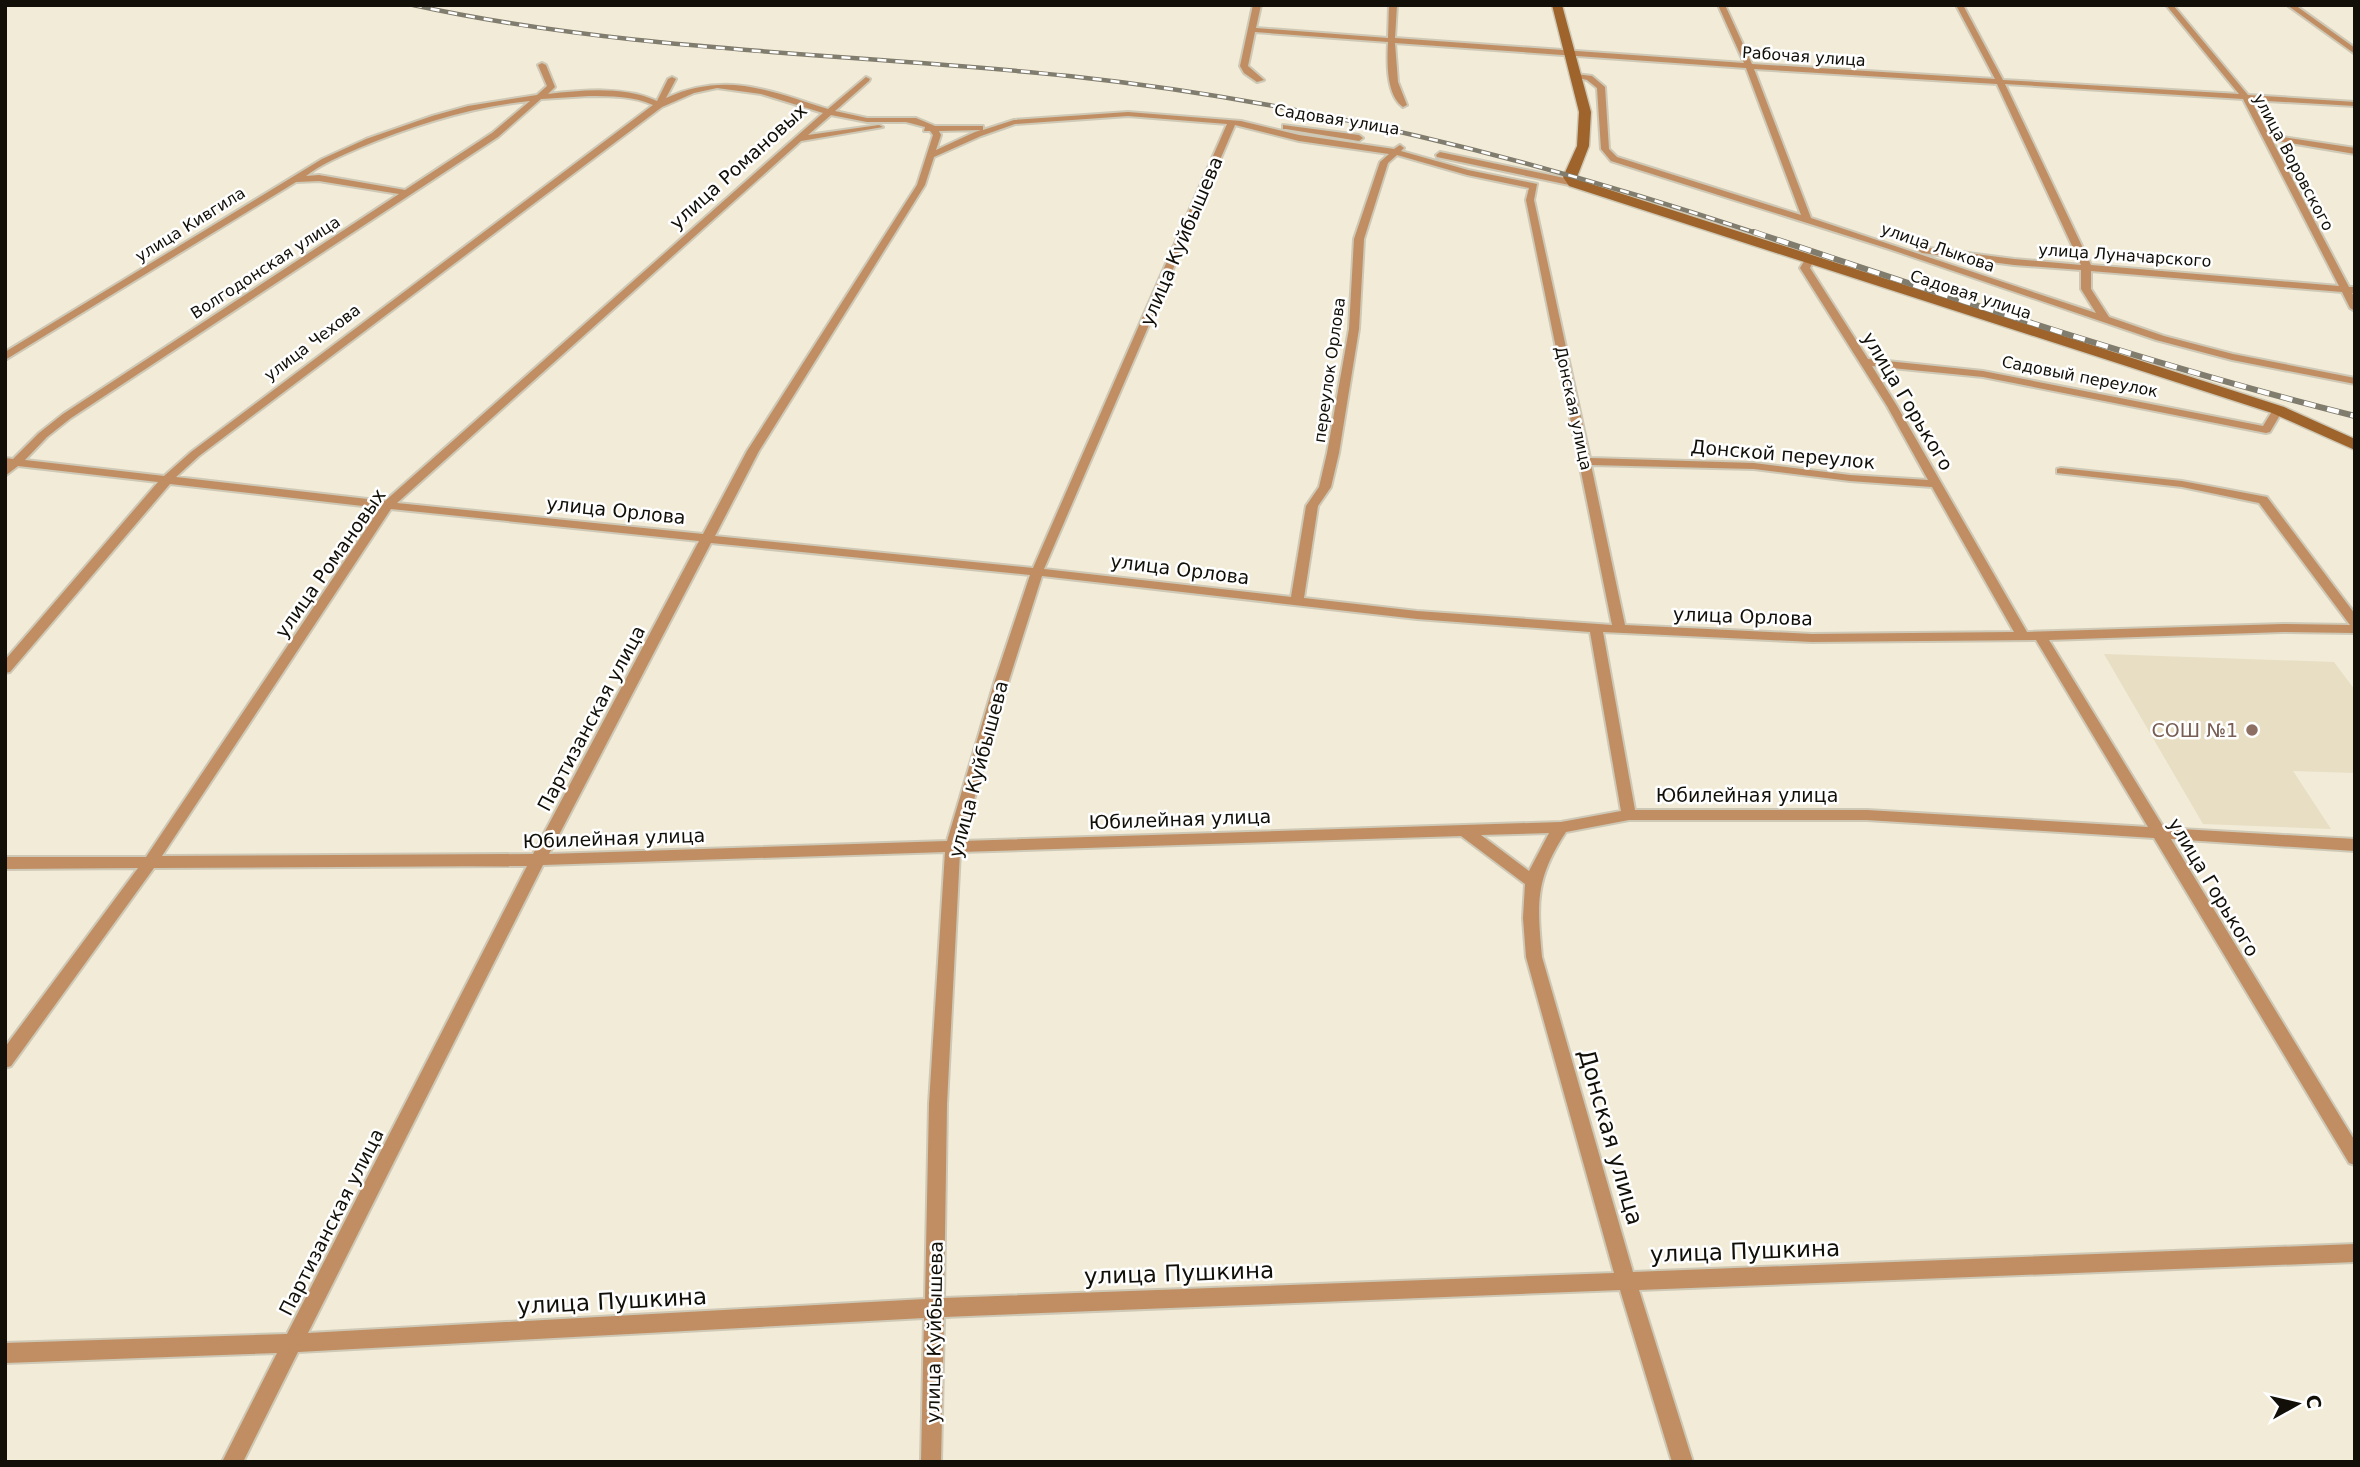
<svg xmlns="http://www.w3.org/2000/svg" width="2360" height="1467" font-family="'DejaVu Sans',sans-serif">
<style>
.built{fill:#e7dec3}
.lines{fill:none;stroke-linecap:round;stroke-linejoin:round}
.street-casing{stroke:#cec8b6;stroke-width:4}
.secondary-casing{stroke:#cec8b6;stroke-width:3}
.street{fill:#c08e62;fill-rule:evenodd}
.secondary{fill:#9e642b;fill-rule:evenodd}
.rail-far1-casing{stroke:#807c6e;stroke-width:4.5}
.rail-casing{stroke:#807c6e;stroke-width:6}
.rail-far1{stroke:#fff;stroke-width:2.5;stroke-dasharray:9;stroke-linecap:butt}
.rail{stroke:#fff;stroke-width:4.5;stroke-dasharray:12;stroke-linecap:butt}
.education-dot{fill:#8d6e63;stroke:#fff;stroke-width:2.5}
.labels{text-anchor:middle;stroke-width:5;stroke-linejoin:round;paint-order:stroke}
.far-street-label{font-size:16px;fill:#110f08;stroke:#fff}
.street-label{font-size:19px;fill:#110f08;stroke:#fff}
.education-label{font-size:19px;fill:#785e54;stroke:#fff;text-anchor:end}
.near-street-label{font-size:23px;fill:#110f08;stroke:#fff}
</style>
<rect width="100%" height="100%" fill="#f2ebd7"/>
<path class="built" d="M2104 654 2334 662 2355 690V773L2293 771 2331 829 2203 824Z"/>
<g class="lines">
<g class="street-casing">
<path id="street" d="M1253 5H1261L1256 28 1388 38 1389 5H1397L1395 38 1744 63 1718 5H1725L1752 64 1995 79 1956 5H1963L2003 80 2239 94 2166 5H2173L2248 95 2355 102V106L2251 100 2269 135 2355 148V154L2272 140 2349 287H2355V293H2352L2355 298V311L2350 308 2342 292 2091 271V289L2109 317 2164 336 2233 354 2355 378V384L2232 360 2156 340 1889 249 1611 161 1601 149 1597 88 1587 80 1572 76 1576 74 1592 76 1605 87 1609 149 1617 157 1801 215 1746 68 1395 43 1398 82 1407 105 1403 107C1386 95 1387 62 1388 42L1255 32 1248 66 1264 80 1257 82 1244 73 1240 66ZM1754 69 1997 84 2081 265 2014 259 1922 247 1917 250 1922 253 2014 265 2081 270V289L2096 313 1811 218ZM2005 84 2243 99 2339 286 2091 265Z
M2287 5H2295L2355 48V54Z
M542 63 546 65 555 87 548 94C583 90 624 86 657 101L668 79 672 77 676 79 666 98C727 71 769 91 828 109L866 77 870 79 869 81 835 111 867 118H916L935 126H983V130L1014 120 1128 112 1241 121 1299 135 1394 149 1400 145 1404 148 1401 151 1468 170 1537 184 1534 200 1590 458 1754 463 1850 475 1928 480 1887 406 1800 268 1806 258 1809 257 1814 260 1810 268 1868 359 1983 371 2263 426 2274 408H2282L2283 410 2270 432 2266 433 1983 377 1872 366 1897 406 2027 632 2283 624 2350 625 2259 503 2182 487 2057 473V469L2061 468 2182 481 2267 497 2355 614V633L2283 632 2049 640 2164 828 2355 839V851L2171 839 2355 1141V1165L2349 1163 2154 838 1867 820H1629L1566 832C1535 879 1537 903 1542 957L1633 1272 2355 1244V1262L1639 1290 1693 1462H1672L1620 1290 944 1317 941 1462H921L924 1318 298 1352 243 1462H222L277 1353 5 1363V1343L287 1334 527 866 154 868 11 1066 5 1068V1047L138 868 5 869V857H146L380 508 170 484 10 672 5 673V660L158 482 18 466 5 476V458L13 459 39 433 63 414 399 194 319 181 296 182 5 360V352L322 159 366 139 432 116 468 106 537 95 547 86 538 65ZM717 88 761 94 823 113 385 501 176 477 199 456 662 107 694 93ZM589 96C612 96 633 96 653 105L191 452 164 476 25 460 47 437 71 418 498 137 541 99ZM530 101 492 133 405 190 319 175 306 176C321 164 341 156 359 148 414 125 470 107 530 101ZM831 115 867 122H906L925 127 924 131H930L933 135 917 185 747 451 703 534 397 503 801 141 883 127 879 125 808 135ZM1128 116 1227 124 1033 568 715 536 759 451 925 185 934 157 981 136 1015 124ZM1235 125 1299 141 1389 154 1380 162 1354 239 1349 329 1327 453 1319 487 1306 506 1291 597 1044 569ZM981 130 975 132 936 150 941 135 939 131ZM1397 155 1467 175 1529 188 1526 200 1612 625 1417 611 1304 598 1318 506 1331 487 1339 453 1359 329 1364 239 1388 163ZM1591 465 1754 469 1850 481 1932 487 2014 632 1812 634 1625 625ZM391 509 699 541 533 854 162 856ZM711 543 1030 575 995 680 947 841 549 854ZM1042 576 1417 619 1590 632 1621 811 1561 822 962 841 1009 680ZM1603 632 1812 642 2036 640 2148 827 1867 810H1635ZM1549 833 1529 871 1481 835ZM1461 836 1525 884 1523 918 1526 957 1614 1273 944 1298 947 1104 960 852ZM945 852 929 1104 925 1299 308 1333 543 865Z
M1283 125 1359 135 1363 138 1359 141 1286 129H1283Z
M1440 152 1574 180 1578 183 1574 186 1437 157 1436 155Z"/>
</g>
<g class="secondary-casing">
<path id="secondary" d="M1552 5H1562L1591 112 1589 146 1577 177 1579 180 2284 407 2355 439V450L2272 413 1569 186 1563 177 1577 146 1579 112Z"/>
</g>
<use href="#street" class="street"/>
<use href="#secondary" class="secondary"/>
<g class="rail-far1-casing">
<path id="rail-far1" d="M413 5C629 52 850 53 1069 76 1309 102 1531 158 1759 234"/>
</g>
<g class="rail-casing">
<path id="rail" d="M1754 232C1953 298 2151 365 2355 416"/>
</g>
<use href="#rail-far1" class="rail-far1"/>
<use href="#rail" class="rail"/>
</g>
<circle class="education-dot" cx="2252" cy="730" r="7"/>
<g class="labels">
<g class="far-street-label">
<text transform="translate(1804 56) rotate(4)" y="6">Рабочая улица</text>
<text transform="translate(1337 119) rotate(9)" y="6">Садовая улица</text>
<text transform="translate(2294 162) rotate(62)" y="6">улица Воровского</text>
<text transform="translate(190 224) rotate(-32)" y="6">улица Кивгила</text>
<text transform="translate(1938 247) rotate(19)" y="6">улица Лыкова</text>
<text transform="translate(2125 255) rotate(4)" y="6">улица Луначарского</text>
<text transform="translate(265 267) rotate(-33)" y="6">Волгодонская улица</text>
<text transform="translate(1971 294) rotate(18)" y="6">Садовая улица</text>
<text transform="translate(312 342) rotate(-37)" y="6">улица Чехова</text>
<text transform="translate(1329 370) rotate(-82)" y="6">переулок Орлова</text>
<text transform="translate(2080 376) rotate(11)" y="6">Садовый переулок</text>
<text transform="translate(1574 408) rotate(78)" y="6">Донская улица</text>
</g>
<g class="street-label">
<text transform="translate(738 166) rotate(-42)" y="7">улица Романовых</text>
<text transform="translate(1181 241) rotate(-67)" y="7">улица Куйбышева</text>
<text transform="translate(1908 401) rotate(59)" y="7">улица Горького</text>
<text transform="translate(1783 454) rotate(5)" y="7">Донской переулок</text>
<text transform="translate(616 510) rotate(6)" y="7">улица Орлова</text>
<text transform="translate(330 563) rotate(-55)" y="7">улица Романовых</text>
<text transform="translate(1180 569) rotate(7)" y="7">улица Орлова</text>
<text transform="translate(1743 616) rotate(2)" y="7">улица Орлова</text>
<text transform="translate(591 718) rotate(-62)" y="7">Партизанская улица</text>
<text transform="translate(978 769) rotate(-75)" y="7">улица Куйбышева</text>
<text x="1747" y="802">Юбилейная улица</text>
<text transform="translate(1180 819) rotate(-2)" y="7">Юбилейная улица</text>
<text transform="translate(614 838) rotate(-2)" y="7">Юбилейная улица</text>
<text transform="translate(2214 887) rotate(59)" y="7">улица Горького</text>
<text transform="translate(331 1222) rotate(-63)" y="7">Партизанская улица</text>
<text transform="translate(934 1332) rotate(-89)" y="7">улица Куйбышева</text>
</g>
<g class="education-label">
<text x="2238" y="737">СОШ №1</text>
</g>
<g class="near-street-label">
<text transform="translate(1611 1137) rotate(74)" y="8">Донская улица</text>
<text transform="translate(1745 1251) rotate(-2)" y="8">улица Пушкина</text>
<text transform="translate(1179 1273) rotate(-2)" y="8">улица Пушкина</text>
<text transform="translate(612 1301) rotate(-3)" y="8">улица Пушкина</text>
</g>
</g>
<rect width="2360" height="1467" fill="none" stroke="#110f08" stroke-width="14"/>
<g transform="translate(2297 1404) rotate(82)" stroke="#ffffff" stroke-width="5" paint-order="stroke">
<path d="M0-5L12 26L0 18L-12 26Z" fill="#110f08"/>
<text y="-10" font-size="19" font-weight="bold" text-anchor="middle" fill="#110f08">С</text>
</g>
</svg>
